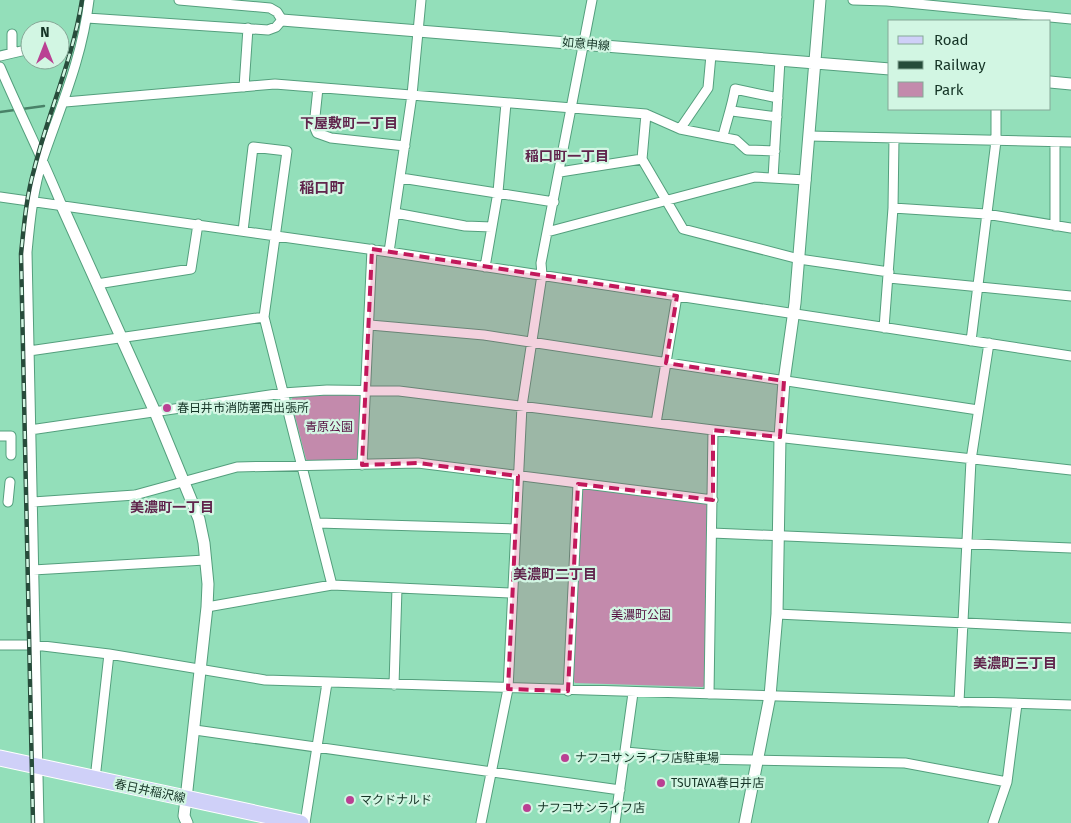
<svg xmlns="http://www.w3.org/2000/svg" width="1071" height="823" font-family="'Fira Sans','Noto Sans JP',sans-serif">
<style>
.green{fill:#c38aac}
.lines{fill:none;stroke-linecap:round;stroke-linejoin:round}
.stream{stroke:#498268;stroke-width:2.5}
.minor-casing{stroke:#549f7d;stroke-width:11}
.tertiary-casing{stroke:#549f7d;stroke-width:13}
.primary-casing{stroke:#fff;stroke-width:17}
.minor{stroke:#fff;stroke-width:9}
.tertiary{stroke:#fff;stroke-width:11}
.primary{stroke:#cfd0f8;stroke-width:15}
.rail-casing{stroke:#274c3b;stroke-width:4.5}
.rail{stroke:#d2f6e3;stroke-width:2.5;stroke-dasharray:8;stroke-linecap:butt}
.marked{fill:#c2185b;fill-opacity:0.2;stroke:#c2185b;stroke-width:4;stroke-dasharray:10 6;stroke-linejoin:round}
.poi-dot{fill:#ba4093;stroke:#d2f6e3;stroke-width:2}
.labels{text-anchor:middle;stroke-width:4.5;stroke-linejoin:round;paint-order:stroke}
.street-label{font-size:12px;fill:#153426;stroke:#d2f6e3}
.poi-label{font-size:12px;fill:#153426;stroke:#d2f6e3;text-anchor:start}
.park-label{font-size:12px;fill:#561041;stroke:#d2f6e3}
.neighbourhood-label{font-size:14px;font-weight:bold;fill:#60244c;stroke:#d2f6e3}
.quarter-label{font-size:15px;font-weight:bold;fill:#60244c;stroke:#d2f6e3}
</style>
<rect width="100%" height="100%" fill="#93dfba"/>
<path class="green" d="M327 395H358L362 397 358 458 355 460 309 462 306 459 291 400 293 397Z
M584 488 706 503 708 506 705 684 703 687 575 683 573 680 582 491Z"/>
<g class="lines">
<path class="stream" d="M0 112 44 106"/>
<g class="minor-casing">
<path id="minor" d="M853 0 887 1 1071 19
M87 18 268 30 276 27 282 20 277 12 270 8 179 0
M12 53V34
M0 56 30 49
M0 67C20 114 43 159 62 206
M244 87 248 28
M318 88 314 126 317 133 331 138 405 146
M65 102 275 84 646 114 680 129 736 140 747 150 775 151
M732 111 777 117
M646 114 642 159 683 229 799 259 889 272
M680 129 708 88 711 55
M723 136C727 120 732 106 735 89L778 98
M809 136 1071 142
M560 172 642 159
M401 178 554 202
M773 178 780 60
M0 197 389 252 1071 356
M893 208 986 214 1071 228
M395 213 465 226 492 227
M1055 226V142
M243 231 253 147 287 151 264 317 332 585
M547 232 755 177 806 180
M389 252 412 95 421 0
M485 267 498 192 506 103
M889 278 1071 296
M97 284 191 269 198 224
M370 325 484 335 978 410
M884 328 893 208 894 138
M971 341 996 141V109
M29 351 264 317
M656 423 677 296
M30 430 283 393 327 390 399 391 713 430 1071 470
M0 436H11V455
M362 465 372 249
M8 502 10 482
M33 502 135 495 237 467 418 463 713 500
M318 523 516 529
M712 533 1071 548
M33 570 205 560
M207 607 332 585 512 593
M777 614 1071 628
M0 645H35L109 654 265 680 1071 705
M394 685 397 588
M568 691 578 484
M709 694 713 430
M959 702 971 460 989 343
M195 730 620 790
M626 752 700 759 905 763 1007 782
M95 779 109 654
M39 823 27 252C30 220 33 189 43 158 62 103 82 58 89 0
M305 823 327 683
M481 823 508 689 522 406 542 275 541 263 592 0
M615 823 633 693
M993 823 1007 782 1017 704"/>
</g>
<g class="tertiary-casing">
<path id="tertiary" d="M282 20 890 69
M1050 82 1071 84
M62 206 155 412 199 519 204 543 208 584 207 607 186 799 184 816 187 823
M745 823 770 696 777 614 780 437 784 381 795 303 820 0"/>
</g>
<g class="primary-casing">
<path id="primary" d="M0 758 301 823"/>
</g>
<use href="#minor" class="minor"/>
<use href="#tertiary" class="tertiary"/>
<use href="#primary" class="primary"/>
<g class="rail-casing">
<path id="rail" d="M33 823 21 254C24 226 26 198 34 170 48 113 73 59 82 0"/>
</g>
<use href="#rail" class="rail"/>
</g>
<path class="marked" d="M372 249 677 296 666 363 784 381 780 437 713 430V500L578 484 568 691 508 689 518 476 418 463 362 465Z"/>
<g class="poi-dot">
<circle cx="167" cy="408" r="5"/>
<circle cx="565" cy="758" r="5"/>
<circle cx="661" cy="783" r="5"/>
<circle cx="350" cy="800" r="5"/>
<circle cx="527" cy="808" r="5"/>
</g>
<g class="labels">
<g class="street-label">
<text transform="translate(586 44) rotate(5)" y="4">如意申線</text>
<text transform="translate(150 791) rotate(12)" y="4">春日井稲沢線</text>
</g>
<g class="poi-label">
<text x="177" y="412">春日井市消防署西出張所</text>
<text x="575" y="762">ナフコサンライフ店駐車場</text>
<text x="671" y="787">TSUTAYA春日井店</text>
<text x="360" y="804">マクドナルド</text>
<text x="537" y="812">ナフコサンライフ店</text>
</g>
<g class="park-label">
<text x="329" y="431">青原公園</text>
<text x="641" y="619">美濃町公園</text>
</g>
<g class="neighbourhood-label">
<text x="349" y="128">下屋敷町一丁目</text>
<text x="567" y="161">稲口町一丁目</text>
<text x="172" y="512">美濃町一丁目</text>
<text x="555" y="579">美濃町二丁目</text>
<text x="1015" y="668">美濃町三丁目</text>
</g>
<g class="quarter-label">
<text x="322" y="193">稲口町</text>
</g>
</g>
<rect x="888" y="20" width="162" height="90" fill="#d2f6e3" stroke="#86a897"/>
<rect x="898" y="36" width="25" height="8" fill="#cfd0f8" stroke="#86a897"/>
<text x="934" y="45" font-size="15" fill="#153426">Road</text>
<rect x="898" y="61" width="25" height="8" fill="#274c3b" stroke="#86a897"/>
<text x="934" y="70" font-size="15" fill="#153426">Railway</text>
<rect x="898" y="82" width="25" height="15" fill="#c38aac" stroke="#86a897"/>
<text x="934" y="95" font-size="15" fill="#153426">Park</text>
<g transform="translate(45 45)"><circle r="24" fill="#d2f6e3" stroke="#86a897"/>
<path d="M0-4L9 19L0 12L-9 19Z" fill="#ba4093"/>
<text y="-8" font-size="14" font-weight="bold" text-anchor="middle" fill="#153426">N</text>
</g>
</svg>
